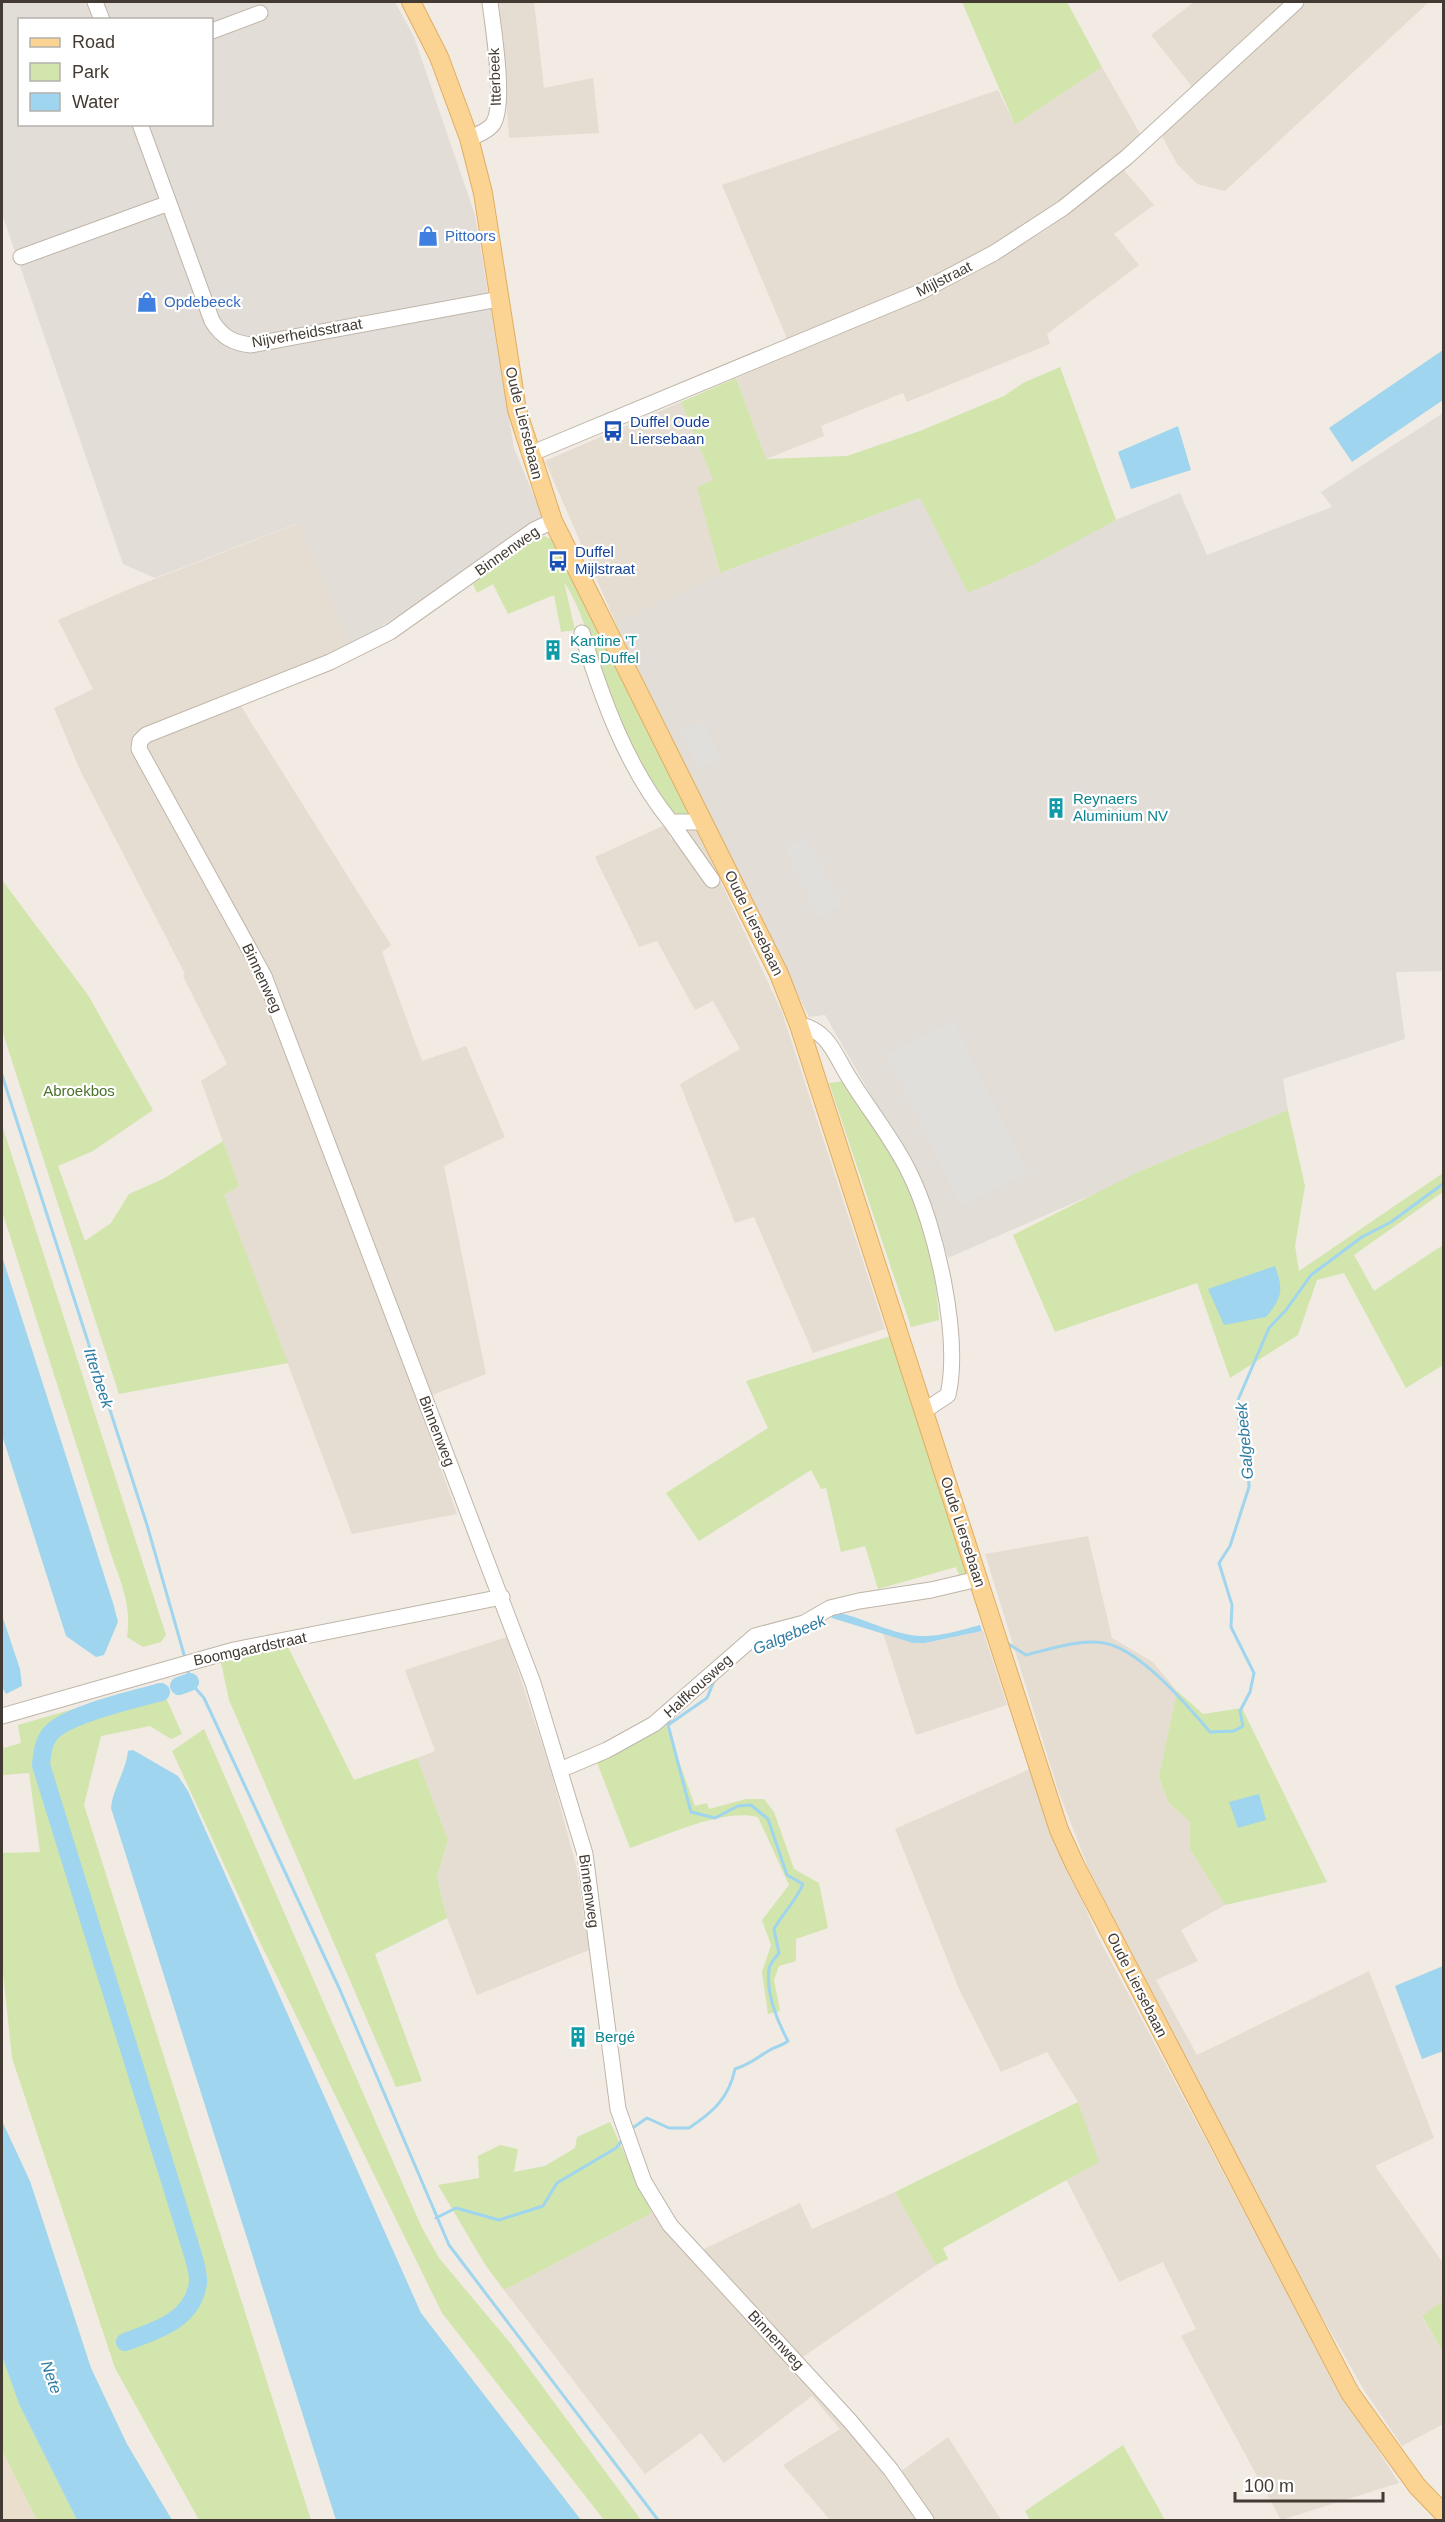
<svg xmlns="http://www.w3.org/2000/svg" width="1445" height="2522" font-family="Arial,sans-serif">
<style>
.residential{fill:#e5ddd1}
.industrial{fill:#e3ddd8;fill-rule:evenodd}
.education{fill:#eadfcd}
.green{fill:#d1e5ac}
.parking{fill:#e1dfdc}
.water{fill:#9fd5ee}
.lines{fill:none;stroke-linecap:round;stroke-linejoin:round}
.stream{stroke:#9fd5ee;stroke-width:3}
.river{stroke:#9fd5ee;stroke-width:18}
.minor-casing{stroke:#bfb5a9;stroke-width:17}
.major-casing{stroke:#e0ae62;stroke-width:20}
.minor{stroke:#fff;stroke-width:15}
.major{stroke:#fbd392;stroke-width:18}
.labels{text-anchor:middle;stroke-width:4.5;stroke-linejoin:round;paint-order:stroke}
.street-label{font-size:15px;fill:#433b33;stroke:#fff}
.shop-label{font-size:15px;fill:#366cbe;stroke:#fff;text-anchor:start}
.transit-label{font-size:15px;fill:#164399;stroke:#fff;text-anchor:start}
.culture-label{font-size:15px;fill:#0d838f;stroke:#fff;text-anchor:start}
.park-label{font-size:15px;fill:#4b7229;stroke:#fff}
.water-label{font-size:16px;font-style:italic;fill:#2e7ca3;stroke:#fff}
</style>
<rect width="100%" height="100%" fill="#f1ebe3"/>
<path class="residential" d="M499 2H534L544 88 593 78 599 133 509 138Z
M1194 2H1429L1225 191 1197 184 1177 164 1162 136 1201 98 1151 35Z
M1102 67 1142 137 1035 221 943 276 784 342 786 336 722 185 998 90 1015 125Z
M1124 170 1154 205 1114 234 1139 265 1047 334 1050 344 907 402 903 393 821 426 824 436 766 459 736 378 912 304 975 273 1046 230Z
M681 402 713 480 698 487 720 575 616 624 545 461Z
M299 523 350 646 239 703 391 945 382 952 422 1061 466 1046 505 1137 444 1166 486 1374 417 1401 457 1514 352 1534 224 1195 239 1186 201 1081 227 1064 183 976 185 974 80 770 54 708 93 689 58 620 134 587Z
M665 825 671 840 695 827 782 1012 885 1329 813 1353 754 1217 735 1223 680 1084 740 1049 713 1001 695 1010 657 941 639 947 595 857Z
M1088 1536 1112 1638 1153 1662 1177 1691 1159 1778 1168 1802 1190 1822V1849L1225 1905 1181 1930 1198 1961 1156 1980 1197 2055 1369 1971 1434 2138 1375 2166 1443 2263V2301L1422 2317 1443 2352V2424L1402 2446 1364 2390 1301 2280 1089 1870 1058 1790 985 1554Z
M983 1631 1007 1705 916 1735 883 1633 913 1643H925Z
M507 1637 551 1772 577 1869 589 1950 477 1995 447 1918 437 1877 448 1840 417 1758 435 1751 405 1670Z
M1030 1769 1057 1843 1097 1935 1336 2385 1399 2483 1281 2520 1181 2336 1196 2329 1163 2262 1119 2282 1066 2179 1098 2162 1078 2102 1047 2052 1001 2072 959 1989 895 1829Z
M895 2192 936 2265 800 2359 702 2250 800 2203 812 2229Z
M652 2213 706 2277 813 2386 920 2520H830L783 2465 840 2429 812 2396 724 2463 701 2433 645 2474 504 2290Z
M948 2437 1001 2520H933L901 2471Z"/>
<path class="industrial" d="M2 2H395L414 37 475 215 514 448 542 516 445 586 350 646 298 523 155 578 123 564 2 214ZM20 20H212V124H20Z
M1443 413V971L1396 972 1405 1039 1283 1079 1288 1110 1138 1172 1126 1180 948 1258 926 1191 825 1015 809 1017 616 624 720 573 920 498 1009 576 1116 520 1180 493 1207 555 1332 507 1321 492Z"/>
<path class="education" d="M2 2450 19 2483 37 2520H2Z"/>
<path class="green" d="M962 2H1067L1102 67 1015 125Z
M1060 367 1116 520 1031 566 968 593 920 498 720 573 697 487 713 480 681 402 736 378 766 459 847 456 920 431 1004 396 1023 383Z
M542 535 555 541 690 812 678 818C656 809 618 726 609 702 593 661 588 619 564 582L575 630 561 632 554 595 508 614 493 584 477 593 473 584Z
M2 880 88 995 153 1110 93 1151 58 1166 85 1241 111 1223 129 1194 163 1179 223 1141 239 1186 224 1195 288 1363 119 1394 2 1030Z
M847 1081C901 1157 933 1227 939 1320L911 1327 829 1083Z
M1288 1110 1305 1186 1295 1246 1299 1271 1443 1173V1192L1354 1255 1374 1291 1443 1245V1365L1406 1388 1344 1273 1317 1280 1298 1335 1230 1378 1197 1283 1055 1332 1013 1235 1138 1172Z
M2 1125 166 1635 161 1642 143 1647 127 1637C131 1610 124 1589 114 1563L2 1211Z
M891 1336 967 1575 960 1577 956 1567 878 1589 865 1546 841 1552 826 1488 821 1489 811 1470 699 1541 666 1493 768 1428 746 1381Z
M287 1645 354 1780 417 1758 448 1840 437 1877 447 1918 375 1954 422 2081 396 2087 229 1700 220 1658Z
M160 1684 182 1734 171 1739 150 1726 101 1736 84 1805 311 2520H199L115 2368 12 2058 2 1963V1853L40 1852 29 1773 2 1775V1743L4 1748 21 1743 18 1725Z
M1177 1691 1203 1714 1242 1708 1327 1882 1225 1905 1190 1849V1822L1168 1802 1159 1777Z
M665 1723 695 1806 707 1803 709 1809 746 1799H764L774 1812 794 1869 819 1883 828 1928 796 1939V1961L779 1966 774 1980 780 2011 768 2014 762 1972 771 1945 762 1920 789 1885 758 1817C723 1808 665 1836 630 1848L596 1760Z
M204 1729 422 2228 439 2258 511 2344 641 2520H604L442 2313 255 1932 172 1751Z
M1078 2102 1099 2162 943 2248 948 2259 936 2265 895 2192Z
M610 2122 652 2213 504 2290 486 2266 438 2185 479 2178 478 2156 500 2145 518 2149 514 2172 545 2166 575 2148 577 2137Z
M1443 2301V2352L1422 2316Z
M2 2356 19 2404 77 2520H37L2 2450Z
M1123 2445 1165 2520H1030L1025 2511Z"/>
<path class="parking" d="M702 721 720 757 699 768 681 731Z
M807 838 840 906 818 917 786 850Z
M953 1022 1027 1172 961 1205 887 1055Z"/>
<path class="water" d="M1443 350V400L1352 462 1329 428Z
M1178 426 1191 470 1131 489 1118 452Z
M2 1256 113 1603 118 1622 104 1655 96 1657 66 1636 2 1435Z
M1275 1266C1284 1290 1282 1298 1266 1317L1224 1325 1208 1289Z
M840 1613C866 1619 894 1635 921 1636 939 1637 962 1630 980 1625L982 1631 925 1643H913L832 1618 830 1615Z
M2 1615 20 1669 22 1686 6 1694 2 1687Z
M133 1750 178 1776 188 1791 421 2313 581 2520H336L111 1808C113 1788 126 1771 128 1751Z
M1259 1794 1266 1820 1238 1828 1229 1802Z
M1443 1966V2051L1422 2059 1395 1986Z
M2 2121 30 2181 91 2368 127 2444 172 2520H77L19 2404 2 2356Z"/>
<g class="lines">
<path class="stream" d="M2 1075 147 1525 185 1658
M1007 1643 1026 1655C1050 1649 1079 1639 1104 1643 1140 1649 1187 1705 1210 1732L1234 1731 1243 1726 1240 1711 1250 1692 1254 1673 1231 1627 1232 1605 1219 1563 1230 1546 1249 1487 1248 1463 1239 1424 1238 1400 1269 1328 1286 1310 1311 1275 1362 1237 1391 1222 1444 1183
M750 1649 771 1639
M187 1667 190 1682 204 1698 340 1990 449 2245 658 2520
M631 2129 647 2118 669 2128H689C713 2112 729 2098 735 2069 752 2063 756 2058 770 2050 777 2046 782 2046 788 2041 777 2021 766 1993 769 1970 769 1964 775 1958 779 1953L774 1929C783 1913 796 1901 803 1884L787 1875 768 1819 751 1805 738 1806 715 1818 691 1812 668 1725 707 1698 714 1681
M436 2218 456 2208 499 2220 543 2206 557 2183 616 2148 623 2139"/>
<path class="river" d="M179 1686 190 1682
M125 2342C156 2331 193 2320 198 2283 199 2274 195 2263 193 2255L41 1765C42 1754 43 1743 50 1734 64 1715 136 1699 161 1692"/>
<g class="minor-casing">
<path id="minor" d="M95 2 102 20
M212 31 260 13
M469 138C477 135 488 131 493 124 506 104 493 27 490 2
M169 203 212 321C222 337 233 343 251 345L499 299
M21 257 169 203 140 124
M530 454 920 292 994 253 1063 208 1127 157 1296 2
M553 521 534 530 390 632 330 662 146 735 140 741 139 749 264 976 533 1683 585 1854 618 2109 644 2182 670 2225 850 2421 891 2470 926 2520
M582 633C602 699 627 768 671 822H704
M671 822 712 880
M799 1025C829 1030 835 1056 850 1079 869 1110 893 1139 909 1172 936 1225 961 1337 948 1395L924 1411
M2 1716 234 1650 502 1597
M560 1770 607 1750 654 1724 755 1636 804 1623 830 1608 859 1601 931 1590 978 1579"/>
</g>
<g class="major-casing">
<path id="major" d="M411 2 439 57 469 138 483 193 517 410 553 521 779 974 799 1025 1059 1830 1075 1865 1350 2393 1417 2486 1444 2514"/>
</g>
<use href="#minor" class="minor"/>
<use href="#major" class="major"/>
</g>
<defs>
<g id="shop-bare" transform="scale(1.62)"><path d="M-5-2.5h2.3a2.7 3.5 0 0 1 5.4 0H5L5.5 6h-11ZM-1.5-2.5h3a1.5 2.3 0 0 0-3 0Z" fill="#3f7fe0" stroke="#fff" stroke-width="2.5" paint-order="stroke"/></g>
<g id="bus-bare" transform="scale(1.62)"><path d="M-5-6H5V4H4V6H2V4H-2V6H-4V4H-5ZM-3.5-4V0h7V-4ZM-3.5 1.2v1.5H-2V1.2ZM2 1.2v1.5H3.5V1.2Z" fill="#1a4fb4" stroke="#fff" stroke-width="2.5" paint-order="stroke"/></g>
<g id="building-bare" transform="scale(1.62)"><path d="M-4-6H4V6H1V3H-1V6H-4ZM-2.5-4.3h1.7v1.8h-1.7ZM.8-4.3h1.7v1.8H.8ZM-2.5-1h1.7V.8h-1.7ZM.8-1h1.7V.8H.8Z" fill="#0f9aa8" stroke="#fff" stroke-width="2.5" paint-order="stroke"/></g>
</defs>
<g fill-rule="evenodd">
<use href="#shop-bare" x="428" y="236"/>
<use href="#shop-bare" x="147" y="302"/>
<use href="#bus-bare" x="613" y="431"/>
<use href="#bus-bare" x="558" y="561"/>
<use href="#building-bare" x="553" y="650"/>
<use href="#building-bare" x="1056" y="808"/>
<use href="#building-bare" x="578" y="2037"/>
</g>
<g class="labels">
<g class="street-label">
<text transform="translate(495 77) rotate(-92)" y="5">Itterbeek</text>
<text transform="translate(944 279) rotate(-27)" y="5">Mijlstraat</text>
<text transform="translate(307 333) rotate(-10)" y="5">Nijverheidsstraat</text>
<text transform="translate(524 423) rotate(76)" y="5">Oude Liersebaan</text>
<text transform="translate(507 551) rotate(-35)" y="5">Binnenweg</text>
<text transform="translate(754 923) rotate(64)" y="5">Oude Liersebaan</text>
<text transform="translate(262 978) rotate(65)" y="5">Binnenweg</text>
<text transform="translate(437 1431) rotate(69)" y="5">Binnenweg</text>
<text transform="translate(963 1532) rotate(72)" y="5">Oude Liersebaan</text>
<text transform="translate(250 1649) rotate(-12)" y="5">Boomgaardstraat</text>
<text transform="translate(698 1686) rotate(-42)" y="5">Halfkousweg</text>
<text transform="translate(589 1891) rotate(82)" y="5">Binnenweg</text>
<text transform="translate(1137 1985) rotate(63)" y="5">Oude Liersebaan</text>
<text transform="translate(776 2340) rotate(47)" y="5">Binnenweg</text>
</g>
<g class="shop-label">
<text x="445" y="241">Pittoors</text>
<text x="164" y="307">Opdebeeck</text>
</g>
<g class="transit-label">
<text x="630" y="427">Duffel Oude<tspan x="630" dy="17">Liersebaan</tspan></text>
<text x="575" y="557">Duffel<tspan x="575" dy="17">Mijlstraat</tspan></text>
</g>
<g class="culture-label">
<text x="570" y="646">Kantine 'T<tspan x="570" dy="17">Sas Duffel</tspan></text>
<text x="1073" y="804">Reynaers<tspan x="1073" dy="17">Aluminium NV</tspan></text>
<text x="595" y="2042">Bergé</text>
</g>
<g class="park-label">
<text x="79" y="1096">Abroekbos</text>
</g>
<g class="water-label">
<text transform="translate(99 1378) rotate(72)" y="6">Itterbeek</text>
<text transform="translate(1244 1441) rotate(-95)" y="6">Galgebeek</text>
<text transform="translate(789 1634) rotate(-23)" y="6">Galgebeek</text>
<text transform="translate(52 2377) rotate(71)" y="6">Nete</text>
</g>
</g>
<rect width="1445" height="2522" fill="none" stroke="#433b33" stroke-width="6"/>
<rect x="18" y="18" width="195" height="108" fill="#ffffff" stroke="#b4b1ad" stroke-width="1.5"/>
<rect x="30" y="38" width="30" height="9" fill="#fbd392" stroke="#b4b1ad" stroke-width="1.5"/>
<text x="72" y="48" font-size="18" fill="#433b33">Road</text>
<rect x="30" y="63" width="30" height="18" fill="#d1e5ac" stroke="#b4b1ad" stroke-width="1.5"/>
<text x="72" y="78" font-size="18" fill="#433b33">Park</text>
<rect x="30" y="93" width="30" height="18" fill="#9fd5ee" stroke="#b4b1ad" stroke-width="1.5"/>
<text x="72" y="108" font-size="18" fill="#433b33">Water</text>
<path d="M1235 2492v9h148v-9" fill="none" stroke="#433b33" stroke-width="3"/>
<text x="1244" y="2492" font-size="18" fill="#433b33" stroke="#ffffff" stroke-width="4.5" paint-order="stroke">100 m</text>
</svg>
